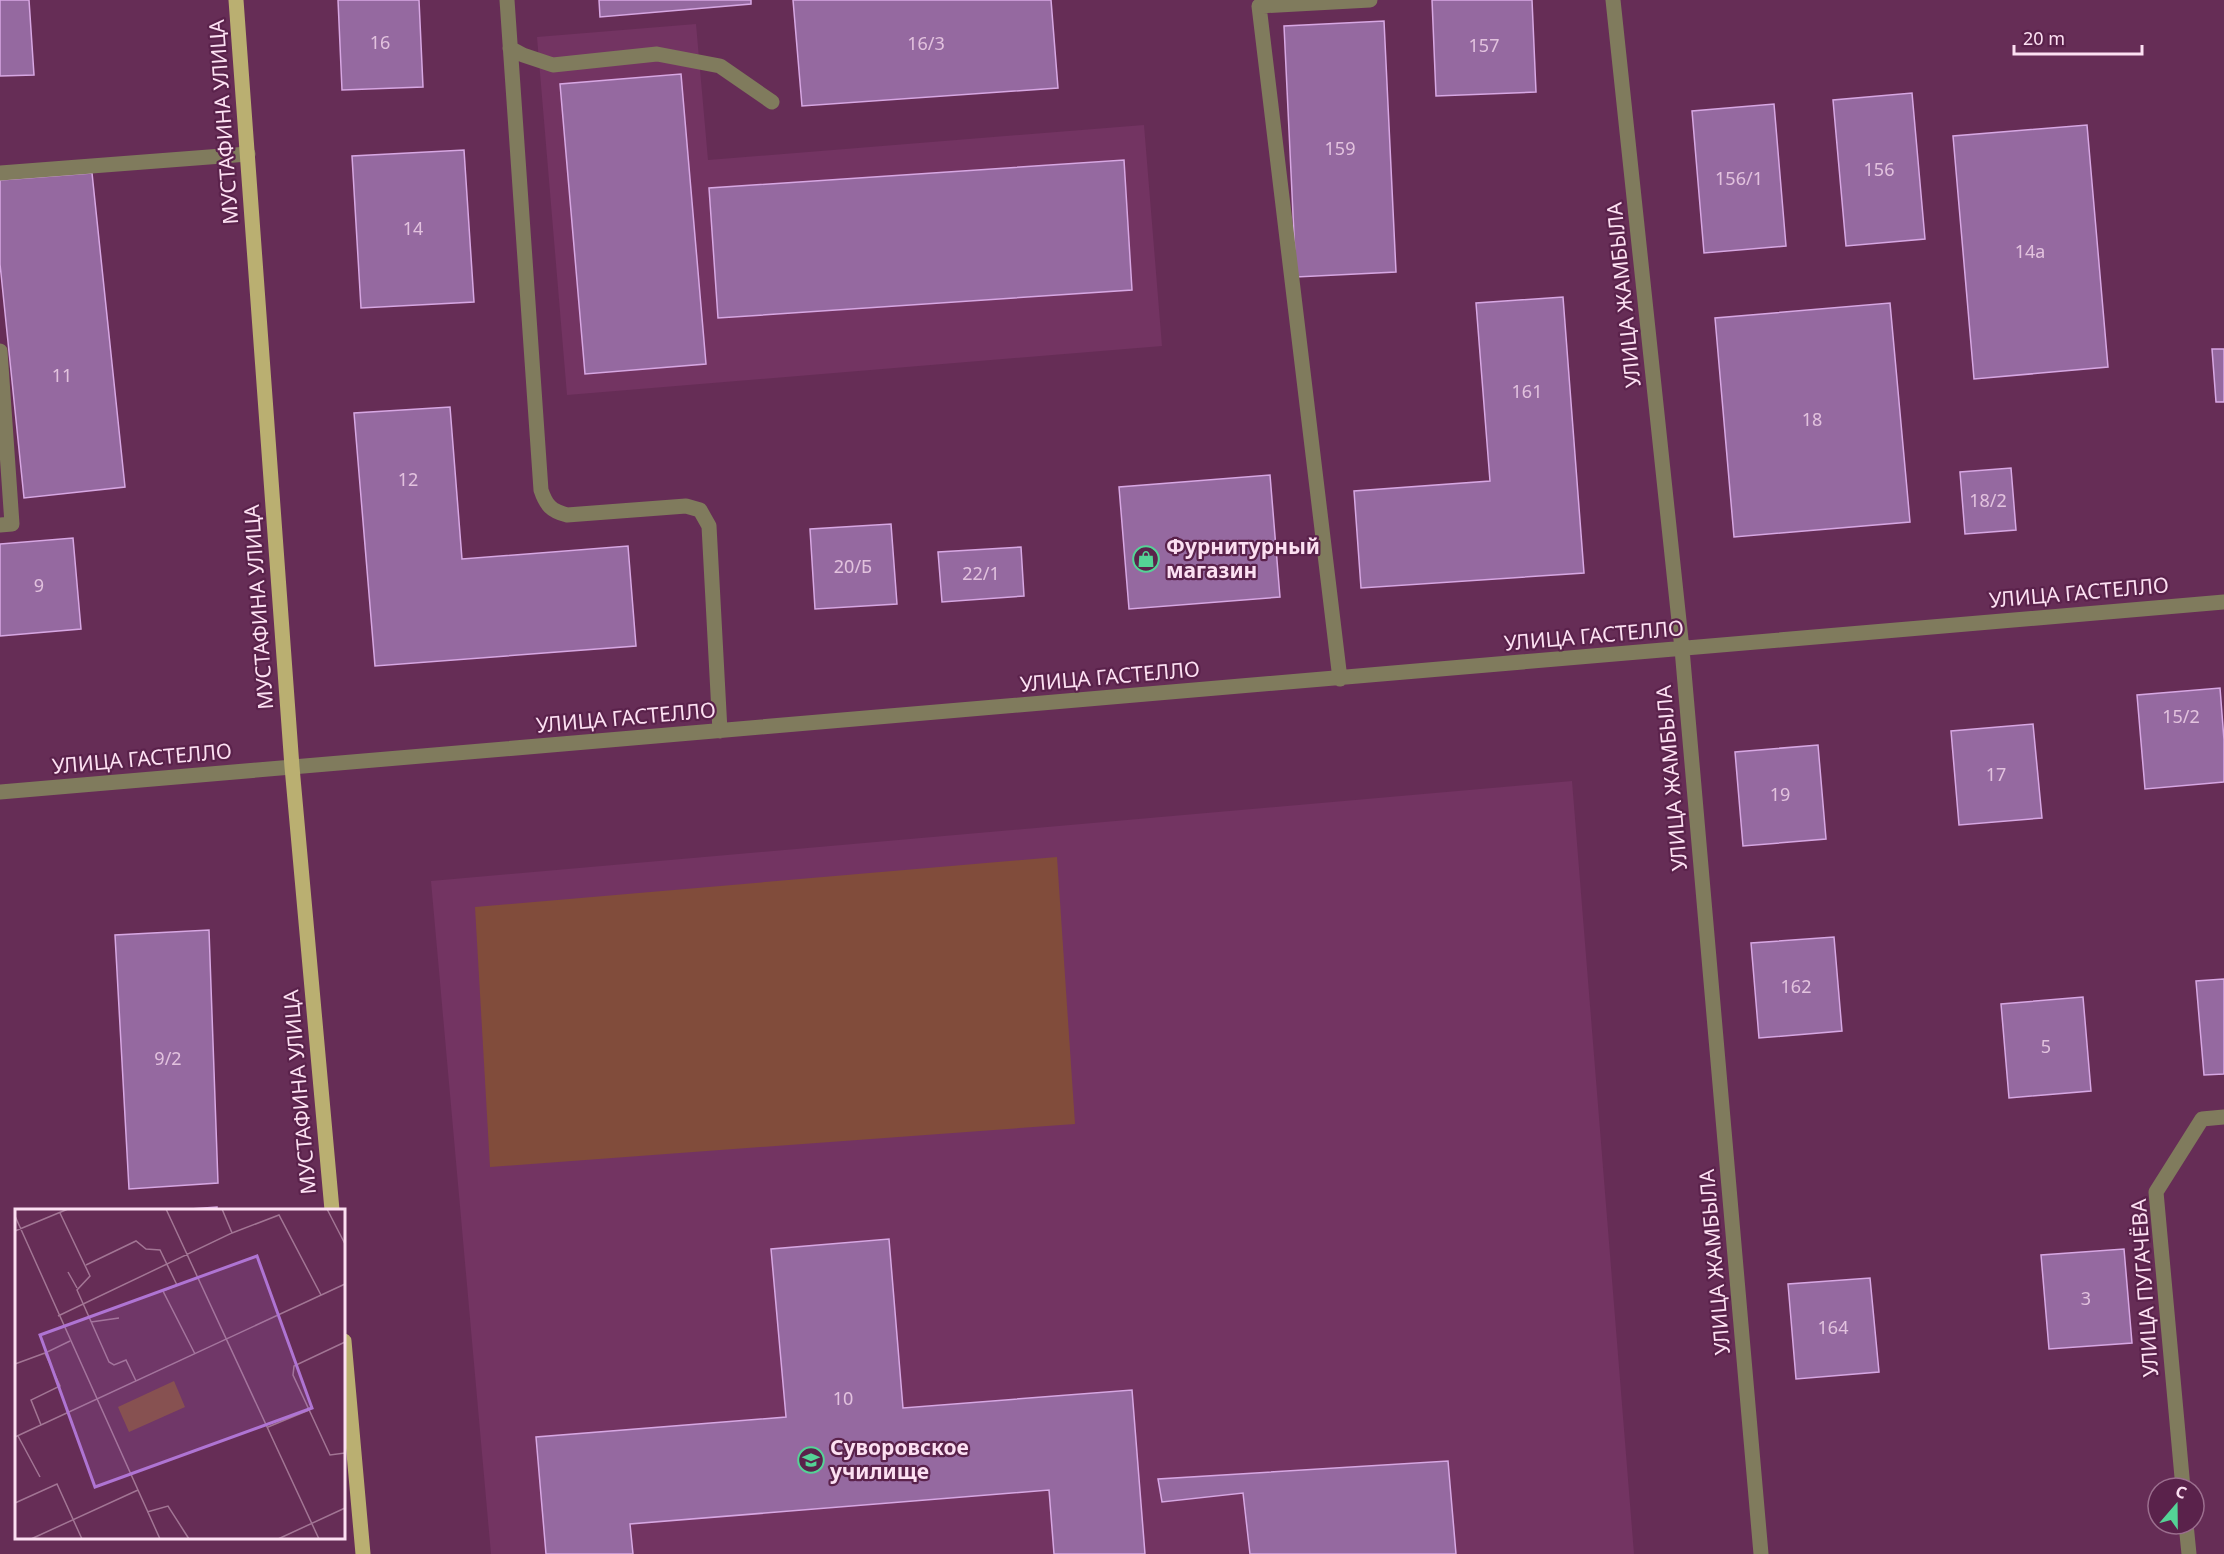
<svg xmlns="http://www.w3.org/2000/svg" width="2224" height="1554" font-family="'Noto Sans',sans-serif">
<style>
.built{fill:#733462}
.green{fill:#814c3b}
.building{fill:#9569a0;stroke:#d7a7e3;stroke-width:1.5}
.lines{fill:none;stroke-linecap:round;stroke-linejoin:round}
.minor{stroke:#807b5d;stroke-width:15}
.major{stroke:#baaf71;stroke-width:15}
.labels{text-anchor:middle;stroke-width:4.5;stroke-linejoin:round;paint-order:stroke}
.number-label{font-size:18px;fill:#e2c2de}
.street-label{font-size:21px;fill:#fce0f2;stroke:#5a224b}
.poi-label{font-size:21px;font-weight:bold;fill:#fce0f2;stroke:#5a224b;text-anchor:start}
.inset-road{fill:none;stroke:#a27594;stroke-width:1.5}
.view{fill:#af74d3;fill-opacity:0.15;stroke:#af74d3;stroke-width:3}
.inset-edge{fill:none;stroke:#fce0f2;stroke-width:3}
</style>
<rect width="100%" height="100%" fill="#662d56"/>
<path class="built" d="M696 24 708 160 1144 125 1162 346 567 395 537 37Z
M1572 781 1634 1554H491L431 881Z"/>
<path class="green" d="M1057 857 1075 1124 490 1167 475 907Z"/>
<path class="building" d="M0 0H29L34 75 0 76Z
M338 0H419L423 87 342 90Z
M599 0H751V4L600 17Z
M793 0H1051L1058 88 802 106Z
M1432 0H1532L1536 92 1436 96Z
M1384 21 1396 272 1296 277 1284 26Z
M681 74 706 364 585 374 560 84Z
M1912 93 1925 239 1846 246 1833 100Z
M1774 104 1786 246 1704 253 1692 111Z
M2087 125 2108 367 1974 379 1953 136Z
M464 150 474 302 361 308 352 156Z
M1124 160 1132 290 718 318 709 188Z
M92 173 125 487 24 498 0 264V180Z
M1563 297 1584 573 1361 588 1354 491 1490 481 1476 303Z
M1890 303 1910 522 1734 537 1715 318Z
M2212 349H2224V402H2216Z
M450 407 462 559 628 546 636 646 375 666 354 413Z
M2011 468 2016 530 1965 534 1960 472Z
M1270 475 1280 597 1129 609 1119 487Z
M891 524 897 604 815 609 810 529Z
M73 538 81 629 0 636V544Z
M1021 547 1024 596 942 602 938 552Z
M2220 688 2224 740V782L2145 789 2137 695Z
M2033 724 2042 818 1959 825 1951 731Z
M1818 745 1826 839 1743 846 1735 752Z
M209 930 218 1183 129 1189 115 935Z
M1834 937 1842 1031 1759 1038 1751 943Z
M2224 979V1074L2204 1075 2196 981Z
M2083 997 2091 1091 2009 1098 2001 1004Z
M217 1207V1210H176Z
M889 1239 903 1408 1132 1390 1145 1554H1054L1049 1490 630 1524 633 1554H546L536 1437 786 1417 771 1249Z
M2124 1249 2132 1343 2049 1349 2041 1255Z
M1870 1278 1879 1372 1796 1379 1788 1284Z
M1448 1461 1456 1554H1250L1243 1493 1162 1502 1158 1479Z"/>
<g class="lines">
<path class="minor" d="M507 0 541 490C546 505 551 511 567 515L686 506 700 510 709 526 720 731
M1613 0 1682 649 1761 1554
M510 48 523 55 553 65 657 54 720 66 772 102
M0 173 248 154
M0 351 12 524 0 525
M1340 679 1259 6 1370 0
M0 792 2224 602
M2183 1488 2156 1192 2202 1119 2224 1117
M2186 1524 2189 1554"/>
<path class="major" d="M236 0 292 767 332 1210
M344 1341 363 1554"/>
</g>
<defs>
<g id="shop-ring" transform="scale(1.35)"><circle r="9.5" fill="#5a224b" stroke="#54d396" stroke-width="1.5"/><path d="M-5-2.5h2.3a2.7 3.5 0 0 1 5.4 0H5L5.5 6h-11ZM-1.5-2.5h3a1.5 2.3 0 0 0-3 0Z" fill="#54d396"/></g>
<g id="school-ring" transform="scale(1.35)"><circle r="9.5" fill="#5a224b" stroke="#54d396" stroke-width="1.5"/><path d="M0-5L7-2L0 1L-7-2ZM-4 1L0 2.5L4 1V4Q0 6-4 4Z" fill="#54d396"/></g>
</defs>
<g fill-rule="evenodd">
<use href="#shop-ring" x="1146" y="559"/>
<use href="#school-ring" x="811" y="1460"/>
</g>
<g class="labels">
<g class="number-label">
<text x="380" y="49">16</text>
<text x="926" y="50">16/3</text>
<text x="1484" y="52">157</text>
<text x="1340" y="155">159</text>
<text x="1879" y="176">156</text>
<text x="1739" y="185">156/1</text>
<text x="413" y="235">14</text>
<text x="2030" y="258">14а</text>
<text x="62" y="382">11</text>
<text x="1527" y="398">161</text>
<text x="1812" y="426">18</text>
<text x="408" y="486">12</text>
<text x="1988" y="507">18/2</text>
<text x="853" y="573">20/Б</text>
<text x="981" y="580">22/1</text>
<text x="39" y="592">9</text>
<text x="2181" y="723">15/2</text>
<text x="1996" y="781">17</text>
<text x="1780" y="801">19</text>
<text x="1796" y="993">162</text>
<text x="2046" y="1053">5</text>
<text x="168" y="1065">9/2</text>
<text x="2086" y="1305">3</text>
<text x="1833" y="1334">164</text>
<text x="843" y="1405">10</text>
</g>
<g class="street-label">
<text transform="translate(224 122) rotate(-94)" y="7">МУСТАФИНА УЛИЦА</text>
<text transform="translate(1624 295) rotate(-96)" y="7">УЛИЦА ЖАМБЫЛА</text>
<text transform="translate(2079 593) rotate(-5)" y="7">УЛИЦА ГАСТЕЛЛО</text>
<text transform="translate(259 607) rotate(-94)" y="7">МУСТАФИНА УЛИЦА</text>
<text transform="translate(1594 636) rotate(-5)" y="7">УЛИЦА ГАСТЕЛЛО</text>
<text transform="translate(1110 677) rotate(-5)" y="7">УЛИЦА ГАСТЕЛЛО</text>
<text transform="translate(626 718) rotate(-5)" y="7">УЛИЦА ГАСТЕЛЛО</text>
<text transform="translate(142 759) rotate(-5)" y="7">УЛИЦА ГАСТЕЛЛО</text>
<text transform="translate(1672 778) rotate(-95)" y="7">УЛИЦА ЖАМБЫЛА</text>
<text transform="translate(300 1092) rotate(-95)" y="7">МУСТАФИНА УЛИЦА</text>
<text transform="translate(1715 1262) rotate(-95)" y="7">УЛИЦА ЖАМБЫЛА</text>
<text transform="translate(2145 1288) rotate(-94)" y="7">УЛИЦА ПУГАЧЁВА</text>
</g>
<g class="poi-label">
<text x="1166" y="554">Фурнитурный<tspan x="1166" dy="24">магазин</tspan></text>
<text x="830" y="1455">Суворовское<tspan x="830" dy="24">училище</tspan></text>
</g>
</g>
<g transform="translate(15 1209)">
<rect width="330" height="330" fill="#662d56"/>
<path d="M159 172 170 198 114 223 103 198Z" fill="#814c3b"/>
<path class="inset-road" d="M151 0 304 330M312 0 330 35M45 4 75 67 62 81 94 153 99 156 111 151 121 172M0 7 145 330M0 22 53 0M217 24 264 6 306 86M71 56 121 32 131 40 145 41 162 76 148 82 180 145M53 63 62 79M43 107 217 24 207 0M76 113 104 109M330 133 279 157 278 166 315 246 330 244M0 155 30 144M26 216 16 191 45 177 30 144 55 132M253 218 294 201M3 227 25 268M0 228 330 75M0 294 42 275 67 330M132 303 153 297 174 330M16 330 123 281M263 330 330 299"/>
<path class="view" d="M242 47 297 199 80 278 25 126Z"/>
<rect width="330" height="330" class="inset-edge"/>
</g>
<g transform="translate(2176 1506) rotate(20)"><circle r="28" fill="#5a224b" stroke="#9b6e8e" stroke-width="1.5"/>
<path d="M0-4.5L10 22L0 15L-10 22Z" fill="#54d396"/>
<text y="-9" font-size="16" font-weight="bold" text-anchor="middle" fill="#fce0f2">С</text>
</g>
<path d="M2014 45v9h128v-9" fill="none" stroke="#fce0f2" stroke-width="3"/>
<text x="2023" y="45" font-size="18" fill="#fce0f2" stroke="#5a224b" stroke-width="4.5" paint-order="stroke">20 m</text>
</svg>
